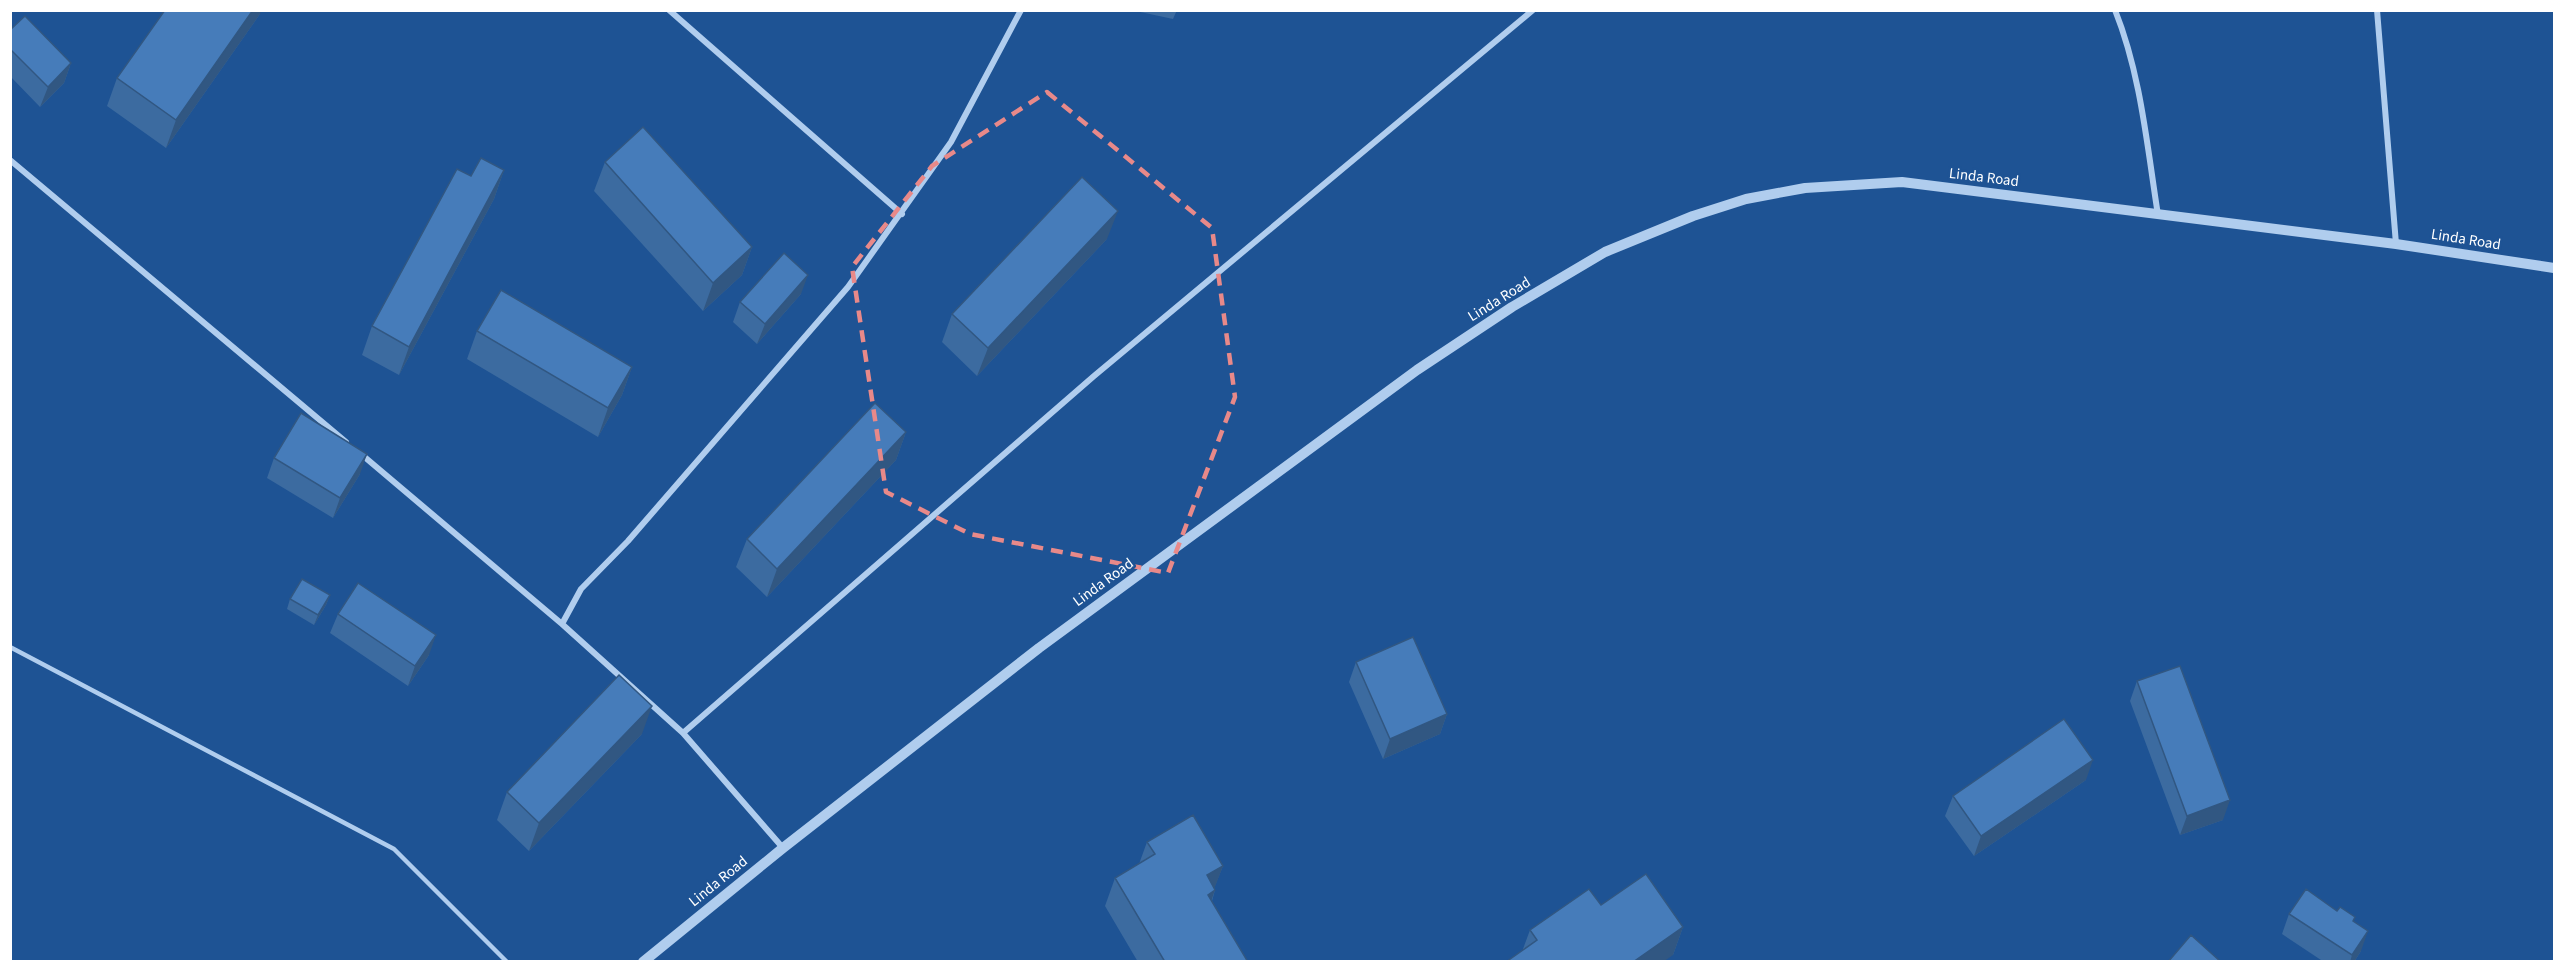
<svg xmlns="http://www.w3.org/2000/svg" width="2565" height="972" font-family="'Source Sans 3',sans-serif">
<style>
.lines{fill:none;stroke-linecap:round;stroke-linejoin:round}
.service{stroke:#b0cdee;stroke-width:4.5}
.minor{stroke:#b0cdee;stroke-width:6}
.tertiary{stroke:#b0cdee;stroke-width:10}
.wall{fill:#3c6ba0}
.shaded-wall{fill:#315782}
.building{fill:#467cba;stroke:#315782;stroke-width:1.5}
.marked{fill:none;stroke:#e88989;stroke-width:4.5;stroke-dasharray:12 8;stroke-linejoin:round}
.labels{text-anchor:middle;stroke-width:5;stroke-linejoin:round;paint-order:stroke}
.street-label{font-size:15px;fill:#fff;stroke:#1e5394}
</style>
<rect width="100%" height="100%" fill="#1e5394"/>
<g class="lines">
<path class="service" d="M10 647 394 849 507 962"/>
<path class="minor" d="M669 10 902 214
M2115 10C2141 75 2147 146 2158 215
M2377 10 2396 244
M10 160 346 442
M361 454 562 624 683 733 783 848
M562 624 581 589 628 541 848 287 951 142 1021 10
M683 733 1094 376 1533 10"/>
<path class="tertiary" d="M643 962 783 848 1039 648 1417 370 1512 307 1605 252 1693 216 1746 199 1805 188 1902 182 2396 244 2554 268"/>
</g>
<path class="wall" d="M1131 10H1177L1173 19Z
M260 14 166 148 107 106 117 78Z
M10 30 71 63 64 83 40 107 10 76Z
M605 162 752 247 742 275 703 311 594 191Z
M504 170 494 199 399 375 362 355 372 326 471 176Z
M1107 239 977 376 942 342 952 314Z
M801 294 757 344 733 322 740 302Z
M477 331 632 367 622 395 598 437 467 359Z
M906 432 896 460 767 597 736 567 747 539Z
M274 458 360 474 333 518 267 478Z
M330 595 326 605 314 625 287 609 290 599Z
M338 614 429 655 408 686 330 633Z
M1356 662 1447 714 1440 734 1383 759 1349 682Z
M2137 681 2223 820 2180 835 2130 701Z
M642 734 529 851 497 820 507 792Z
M2086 780 1974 856 1945 816 1953 796Z
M1147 842 1223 866 1214 888 1215 890 1212 901 1248 962H1138L1105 906 1115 878 1139 864Z
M1601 905 1683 927 1673 955 1523 949 1530 930Z
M2289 914 2353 921 2361 951 2354 962H2324L2282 934Z"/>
<path class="shaded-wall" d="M253 10H261L260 14 166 148 176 120Z
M71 63 64 83 40 107 48 87Z
M504 170 494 199 399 375 409 347Z
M1118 211 1107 239 977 376 988 348Z
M752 247 742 275 703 311 713 283Z
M808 275 801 294 757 344 765 324Z
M632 367 622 395 598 437 608 408Z
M906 432 896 460 767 597 777 569Z
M367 454 360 474 333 518 340 498Z
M330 595 326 605 314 625 318 615Z
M436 635 429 655 408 686 415 666Z
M652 706 642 734 529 851 539 823Z
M1447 714 1440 734 1383 759 1390 739Z
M2093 760 2086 780 1974 856 1981 836Z
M2230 800 2223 820 2180 835 2187 816Z
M1223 866 1213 892 1215 890 1205 919 1207 875Z
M1683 927 1673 955 1663 962H1633Z
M2368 931 2361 951 2354 962H2350L2352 955Z"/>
<path class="building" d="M165 10H253L176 120 117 78Z
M25 16 71 63 48 87 10 49V30Z
M643 127 752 247 713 283 605 162Z
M481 158 504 170 409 347 372 326 457 169 471 176Z
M1082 177 1118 211 988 348 952 314Z
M784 253 808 275 765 324 740 302Z
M501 290 632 367 608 408 477 331Z
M875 403 906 432 777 569 747 539Z
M301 413 367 454 340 498 274 458Z
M302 579 330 595 318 615 290 599Z
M358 583 436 635 415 666 338 614Z
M1413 637 1447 714 1390 739 1356 662Z
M2180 666 2230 800 2187 816 2137 681Z
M619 675 652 706 539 823 507 792Z
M2064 719 2093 760 1981 836 1953 796Z
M1193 815 1223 866 1207 875 1215 890 1208 895 1248 962H1165L1115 878 1155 854 1147 842Z
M1646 874 1683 927 1633 962H1506L1537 940 1530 930 1589 889 1601 905Z
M2306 889 2337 911 2340 907 2355 917 2353 921 2368 931 2352 955 2289 914Z
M2191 935 2221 962H2168Z"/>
<path class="marked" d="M1047 92 1212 228 1235 397 1168 573 970 534 886 492 852 267 932 166Z"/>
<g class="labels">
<g class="street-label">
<text transform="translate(1984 177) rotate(7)" y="5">Linda Road</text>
<text transform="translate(2466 239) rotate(9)" y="5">Linda Road</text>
<text transform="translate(1499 299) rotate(-32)" y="5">Linda Road</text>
<text transform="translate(1103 582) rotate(-36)" y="5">Linda Road</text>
<text transform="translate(718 881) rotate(-39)" y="5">Linda Road</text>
</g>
</g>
<rect width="2565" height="972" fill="none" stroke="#ffffff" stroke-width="24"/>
</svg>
